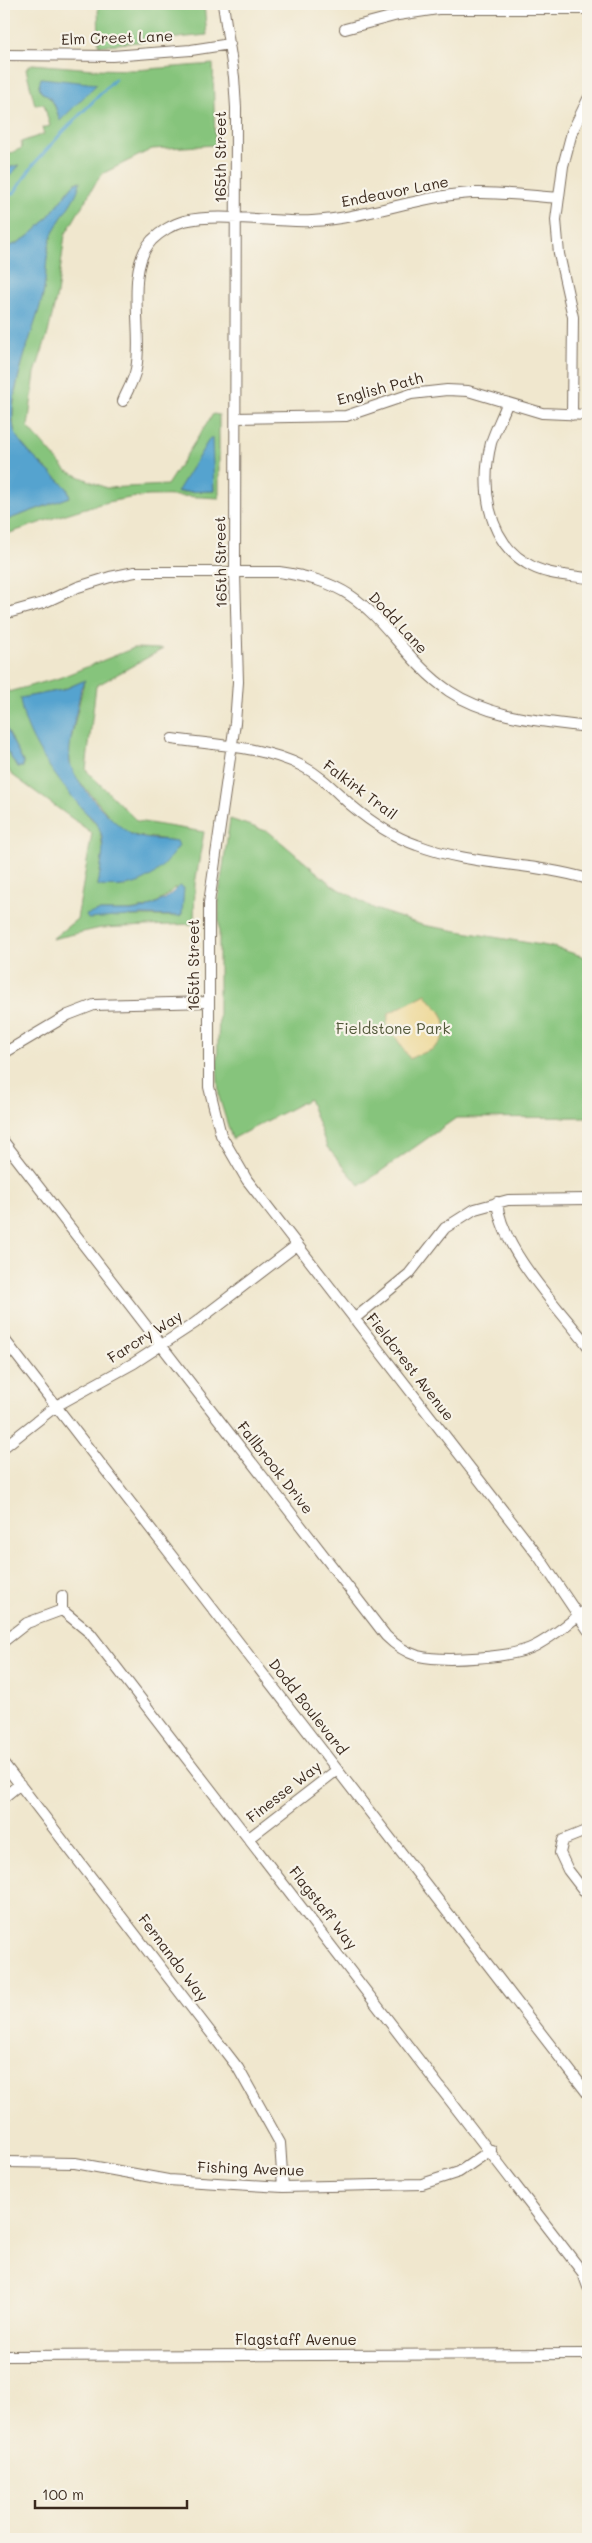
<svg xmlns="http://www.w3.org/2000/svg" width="592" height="2543" font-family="Mali,sans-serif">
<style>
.green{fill:#86c47b;stroke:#60774c;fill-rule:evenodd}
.sand{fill:#eeda9e;stroke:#94825e}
.water{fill:#55a3cf;stroke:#486676}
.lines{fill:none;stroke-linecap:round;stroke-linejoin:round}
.stream{stroke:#55a3cf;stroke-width:3}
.minor-casing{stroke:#7a6c5c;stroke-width:12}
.minor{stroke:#fff;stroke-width:10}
.labels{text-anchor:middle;stroke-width:4.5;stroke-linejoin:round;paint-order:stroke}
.street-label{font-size:15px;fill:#3b2a1e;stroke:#f7f3e8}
.park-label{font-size:15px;fill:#52583a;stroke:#f7f3e8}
</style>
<rect width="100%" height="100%" fill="#f7f3e8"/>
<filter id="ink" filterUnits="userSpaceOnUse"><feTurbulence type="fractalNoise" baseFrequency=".02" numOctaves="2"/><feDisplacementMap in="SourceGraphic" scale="10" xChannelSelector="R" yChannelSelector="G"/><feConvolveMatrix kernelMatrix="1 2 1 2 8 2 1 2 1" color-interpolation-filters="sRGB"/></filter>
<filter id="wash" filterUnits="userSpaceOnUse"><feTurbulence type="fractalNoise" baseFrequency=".0096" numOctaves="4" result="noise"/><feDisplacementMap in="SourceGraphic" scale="20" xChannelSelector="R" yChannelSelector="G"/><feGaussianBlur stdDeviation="1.12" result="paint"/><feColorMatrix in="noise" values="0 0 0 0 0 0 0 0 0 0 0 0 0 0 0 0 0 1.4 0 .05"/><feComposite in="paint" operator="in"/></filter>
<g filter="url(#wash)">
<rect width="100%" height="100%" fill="#f0e7ce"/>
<path class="green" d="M98 4H204L207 35 99 46Z
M32 64 93 69 136 70 213 64 215 145 152 149 102 174 95 184 65 235 57 294 48 333 35 373 28 427 67 471 106 488 167 485 213 414 219 415V498C196 497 172 495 149 496 100 499 50 520 4 535V521L70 497 67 488C54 475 28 454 18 439 0 411 35 327 43 295 47 277 45 256 51 238 56 220 79 197 79 181L74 184C54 208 36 240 4 248V182L19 165 4 169V156L22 148 21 142 44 134 42 128 50 126 44 104 35 105 26 69ZM97 84 60 120C55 108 54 98 41 92L39 85ZM210 438 214 491 178 492Z
M134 648 163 649 96 686 86 770 137 821 204 832 195 884 194 924 101 928 52 939 77 919 92 833 11 774 4 762V746L17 767H23V762L4 724V672L8 692 59 678ZM84 681 69 749 70 764 74 775 117 825 126 832 137 836 177 841 126 887 98 885 103 852 100 829 62 784 42 754 25 718 30 696 62 690ZM175 887 174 916H101L98 911C131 911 151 914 175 887Z
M230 819 269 832 332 885 375 909 422 925 553 947 588 958V1117L456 1118 360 1186 327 1147 309 1099 232 1139 219 1097 217 1066 219 1016V895Z"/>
<path class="sand" d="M426 994C429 1001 437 1006 441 1013 449 1025 445 1042 431 1050 424 1053 417 1054 410 1059L387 1024 389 1013Z"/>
<path class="water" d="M41 78 97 84 60 121C56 108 54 98 41 92L39 86Z
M20 165 4 182V169Z
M80 181C79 198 57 219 51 238 45 256 47 277 43 295 35 329 6 395 14 429 18 447 53 474 67 488L70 497 4 521V248C36 240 54 208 74 184Z
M210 438H212L214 491 177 492Z
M85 680 81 688C78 708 67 745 70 763 74 782 117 829 135 836 148 840 164 839 177 841L179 846C153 880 141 889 98 886 100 868 107 846 99 828 95 819 85 813 79 805 55 776 24 737 20 698L63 690Z
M4 724 23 762V767H17L4 746Z
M180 886 184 888 182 914 180 916 143 915 88 919 86 915 98 911H132L146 908 165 899Z"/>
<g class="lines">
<path class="stream" d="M4 197 14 193 33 165 59 136 115 79"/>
</g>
</g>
<g filter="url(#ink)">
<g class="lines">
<g class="minor-casing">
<path id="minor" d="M223 4 234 77 236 108 235 572 238 682 235 723 209 903V1087L221 1135 247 1180 539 1557 588 1630
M345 29 398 15 438 9H588
M4 55 112 56 191 50 230 44
M123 401C127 391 134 380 136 369 144 333 124 270 152 240 160 232 173 224 184 221 219 212 274 223 312 221 367 218 418 196 472 193 501 192 531 196 559 198
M507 404C502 417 495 430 491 443 481 484 486 539 526 563 544 575 567 575 588 578
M572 415 573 317 559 254 556 220 563 166 572 132 588 99
M236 418 346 416 411 394 447 390 468 391 542 413 588 415
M4 614 43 603 78 587 110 577 135 572H279C305 576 329 581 351 596 387 620 409 664 449 691 489 718 542 721 588 727
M172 739C215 745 263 746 302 766 322 776 336 792 352 806 371 822 394 837 417 845 472 866 532 862 588 879
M4 1053 68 1015 94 1005 209 1002
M4 1142 386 1636C395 1645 405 1652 418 1656 443 1662 513 1658 535 1646 554 1636 572 1621 588 1608
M497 1202C502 1251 558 1307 588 1346
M354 1319 409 1274 445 1228 475 1209 508 1200 588 1199
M4 1339 588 2094
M4 1447 56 1406 134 1363 195 1323 297 1245
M62 1596V1610
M4 1641 27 1623 62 1610 90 1633 583 2273 588 2287
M4 1764 238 2068 280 2143 283 2187
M4 1797 20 1784
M588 1830 563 1840 560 1853 568 1870 588 1896
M249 1838 337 1770
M4 2162 75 2163 168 2180 283 2187 422 2184 459 2172 491 2150
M4 2356 588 2354"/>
</g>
<use href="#minor" class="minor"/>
</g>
</g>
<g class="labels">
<g class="street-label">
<text transform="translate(117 38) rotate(-2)" y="5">Elm Creet Lane</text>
<text transform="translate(221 157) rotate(-90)" y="5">165th Street</text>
<text transform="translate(395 192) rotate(-11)" y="5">Endeavor Lane</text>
<text transform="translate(380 389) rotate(-15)" y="5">English Path</text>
<text transform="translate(221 562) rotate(-91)" y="5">165th Street</text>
<text transform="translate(398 623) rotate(47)" y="5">Dodd Lane</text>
<text transform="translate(360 790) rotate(37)" y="5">Falkirk Trail</text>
<text transform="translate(194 965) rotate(-90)" y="5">165th Street</text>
<text transform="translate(145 1337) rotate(-32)" y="5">Farcry Way</text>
<text transform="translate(410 1367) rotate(52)" y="5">Fieldcrest Avenue</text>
<text transform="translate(275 1468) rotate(52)" y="5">Fallbrook Drive</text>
<text transform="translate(308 1707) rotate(52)" y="5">Dodd Boulevard</text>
<text transform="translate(284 1792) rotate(-38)" y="5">Finesse Way</text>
<text transform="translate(323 1908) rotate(52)" y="5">Flagstaff Way</text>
<text transform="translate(173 1958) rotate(53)" y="5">Fernando Way</text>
<text transform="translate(251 2169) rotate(2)" y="5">Fishing Avenue</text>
<text x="296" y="2345">Flagstaff Avenue</text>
</g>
<g class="park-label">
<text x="393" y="1034">Fieldstone Park</text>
</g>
</g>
<rect width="592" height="2543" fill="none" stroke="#f7f3e8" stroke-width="20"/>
<path d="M35 2500v8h152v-8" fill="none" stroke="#3b2a1e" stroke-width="2.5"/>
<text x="42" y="2500" font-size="15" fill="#3b2a1e" stroke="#f7f3e8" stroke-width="4" paint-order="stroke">100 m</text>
</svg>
